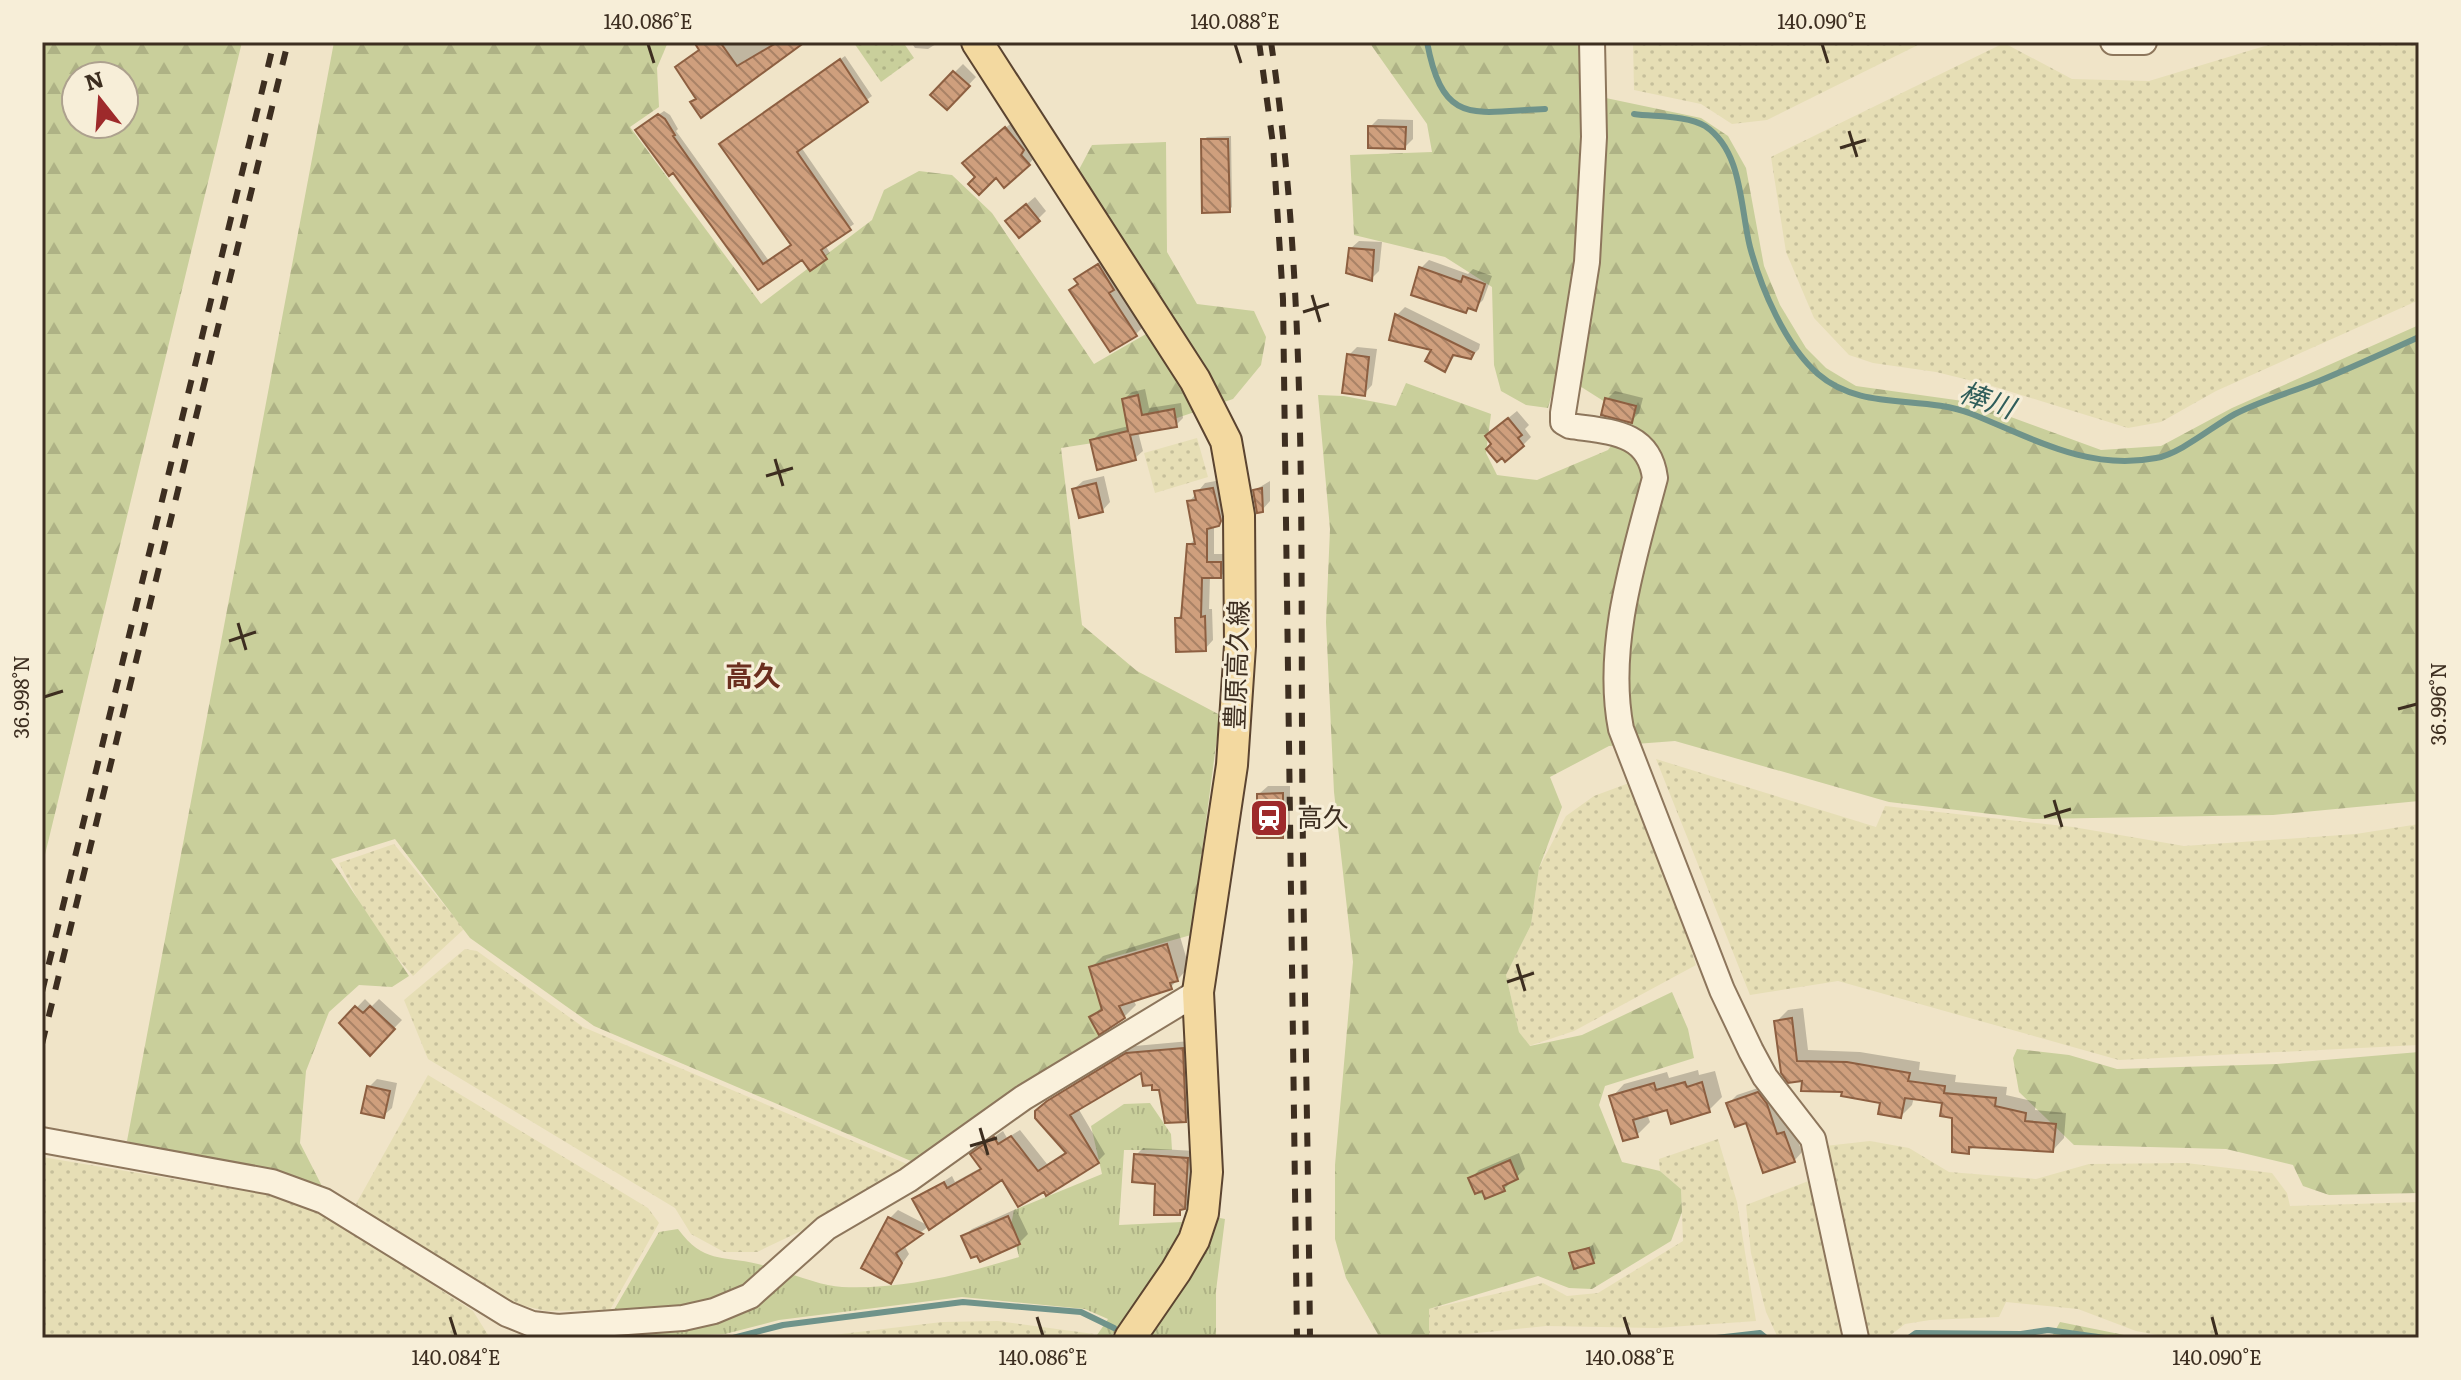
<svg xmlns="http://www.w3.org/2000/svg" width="2461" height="1380" font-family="Literata,'Noto Sans JP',serif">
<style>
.farmland{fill:url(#farmland-dots)}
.grass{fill:url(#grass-tufts)}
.forest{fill:url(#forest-firs);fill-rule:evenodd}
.park{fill:url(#park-dots)}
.shadow{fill:#0003}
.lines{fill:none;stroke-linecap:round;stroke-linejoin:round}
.stream{stroke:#6f938a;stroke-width:6}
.building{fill:url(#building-back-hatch);stroke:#8d5f41;stroke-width:2}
.minor-casing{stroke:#8d765c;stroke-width:28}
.major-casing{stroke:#5b4430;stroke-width:34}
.minor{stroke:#faf1dc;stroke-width:24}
.major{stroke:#f3d9a0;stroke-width:30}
.rail{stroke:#3d2e20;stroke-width:6;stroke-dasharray:14 14;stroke-linecap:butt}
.ticks{fill:none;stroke:#3d2e20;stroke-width:3}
.labels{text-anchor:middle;stroke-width:6;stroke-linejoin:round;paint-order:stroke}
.street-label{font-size:26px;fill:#3d2e20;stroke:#f7eed8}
.poi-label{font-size:26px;fill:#3d2e20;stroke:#f7eed8;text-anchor:start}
.water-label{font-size:28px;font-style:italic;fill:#2f5d5a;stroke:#f7eed8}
.neighbourhood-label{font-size:28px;font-weight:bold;fill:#6b2e1e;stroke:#f7eed8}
.neatline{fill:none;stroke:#3d2e20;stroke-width:3}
.ticks-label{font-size:20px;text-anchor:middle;fill:#3d2e20}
</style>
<defs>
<pattern id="farmland-dots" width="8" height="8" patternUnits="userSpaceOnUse" patternTransform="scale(2)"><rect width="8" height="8" fill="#e6deb5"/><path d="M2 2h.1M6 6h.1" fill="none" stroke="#c6bf9b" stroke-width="1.8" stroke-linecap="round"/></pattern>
<pattern id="grass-tufts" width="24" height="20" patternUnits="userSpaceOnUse" patternTransform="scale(2)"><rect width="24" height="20" fill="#c9cf9b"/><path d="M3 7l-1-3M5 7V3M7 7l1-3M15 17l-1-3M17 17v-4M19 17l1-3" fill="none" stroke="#aeb285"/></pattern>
<pattern id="forest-firs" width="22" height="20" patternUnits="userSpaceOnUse" patternTransform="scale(2)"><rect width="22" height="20" fill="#c9cf9b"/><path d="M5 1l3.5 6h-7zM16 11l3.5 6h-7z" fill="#aeb285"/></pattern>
<pattern id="park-dots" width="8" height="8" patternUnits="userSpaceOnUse" patternTransform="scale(2)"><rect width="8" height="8" fill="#c9cf9b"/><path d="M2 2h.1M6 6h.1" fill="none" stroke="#aeb285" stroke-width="1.8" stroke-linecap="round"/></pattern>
<pattern id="building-back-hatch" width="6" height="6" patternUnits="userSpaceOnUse" patternTransform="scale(2)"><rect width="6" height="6" fill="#cf9f7d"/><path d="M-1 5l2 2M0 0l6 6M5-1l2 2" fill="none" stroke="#a98266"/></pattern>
</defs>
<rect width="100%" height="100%" fill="#f0e4c8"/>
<path class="farmland" d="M1633 42H1924L1767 120 1732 124 1701 104 1634 90Z
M2278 42H2419V300L2216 391 2161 422 2128 428 1989 385 1936 372 1873 363 1849 355 1814 318 1786 252 1771 157 2004 43 2072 79 2149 81Z
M1197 438 1208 477 1155 493 1144 453Z
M1656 759 1876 827 1885 806 2073 827 2184 846 2356 834 2419 824V1045L2119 1060 1838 981 1750 995Z
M1629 783 1669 879 1696 965 1574 1031 1529 1046 1519 1032 1506 975 1531 925 1539 868 1566 816 1594 796Z
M394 844 464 929 413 976 374 931 339 863Z
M465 949 477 951 583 1027 907 1164 801 1231 757 1252H724L691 1234 675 1208 428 1059 404 1000Z
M428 1075 648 1208 659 1223 610 1310 546 1311 512 1303 356 1204Z
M1718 1139 1737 1202 1756 1321 1656 1328 1546 1326 1429 1338V1309L1543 1283 1567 1296 1598 1293 1683 1241 1681 1189 1660 1171 1659 1159Z
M1870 1141 1909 1148 1949 1172 2036 1179 2089 1164 2186 1163 2272 1173 2287 1193 2290 1206 2419 1202V1338H2174L2136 1331 2078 1309 2006 1302 1999 1317 1930 1320 1905 1324 1887 1338H1862L1825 1146Z
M42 1157 293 1199 336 1222 473 1311 490 1338H42Z
M1811 1180 1847 1338H1778L1766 1312 1751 1253 1746 1205Z
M998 1321 1094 1334 1091 1338H808L942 1322Z"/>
<path class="grass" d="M1150 1103 1171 1134 1172 1150H1124L1119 1225 1182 1222 1170 1257 1110 1338H1095L1108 1319 1085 1309 962 1297 779 1320 725 1334 604 1338 614 1310 659 1232 678 1229C704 1264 721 1255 758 1264 783 1270 819 1286 842 1287 898 1290 966 1274 1019 1257L1011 1225 1014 1210 1102 1174 1091 1126 1124 1104Z
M1215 1217 1225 1219 1216 1291V1338H1150L1189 1280Z"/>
<path class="forest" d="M42 42H242L42 867ZM124 76V124H76V76Z
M334 42H668L657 68 659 107 630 127 761 304 872 220 884 190 919 171 952 175 992 213 1094 364 1165 323 1074 179 1092 145 1166 142 1167 252 1197 304 1254 311 1266 337 1261 365 1233 399 1112 440 1061 448 1082 625 1137 671 1220 715 1191 935 1106 959 1109 1039 911 1161 594 1026 470 938 395 839 331 859 409 976 392 987 359 985 329 1012 306 1071 300 1143 324 1190 281 1196 127 1141Z
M1369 42H1581L1582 93 1701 118 1728 136 1746 168 1764 266 1780 305 1806 348 1826 368 1856 386 1970 402 2101 450 2161 446 2232 408 2419 325V801L2273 815 2033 819 1889 802 1675 741 1609 746 1550 777 1562 807 1539 868 1531 925 1506 975 1519 1032 1530 1046 1582 1035 1672 992 1688 1029 1694 1058 1605 1086 1599 1105 1622 1162 1660 1171 1681 1189 1682 1212 1671 1241 1592 1289 1569 1288 1538 1276 1429 1309V1338H1380L1346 1278 1335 1239V1165L1353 962 1334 792 1326 622 1330 529 1318 395 1344 396 1396 406 1406 383 1491 414 1486 453 1497 475 1537 480 1608 450 1627 425 1605 402 1575 383 1554 386 1548 408 1526 405 1501 391 1494 365 1492 287 1445 257 1354 235 1350 155 1432 152 1427 124Z
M2017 1049 2069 1055 2117 1069 2277 1064 2419 1052V1193L2329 1195 2303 1186 2293 1165 2226 1149 2074 1145 2019 1092 2013 1058Z
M2060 1322 2139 1338H2051Z"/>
<path class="park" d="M903 42 914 58 881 82 854 43Z"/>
<path class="shadow" d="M698 42H803L698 98 701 49Z
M911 42H939L928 49 915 48Z
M845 56 872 96 801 147 854 224 825 245 830 253 810 268 802 257 759 288 642 126 664 111 670 115 678 129 676 131 769 261 793 244 726 140Z
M963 64 976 77 947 108 933 94Z
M1378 119 1413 120V139L1405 147 1370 127Z
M1014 121 1036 156 1029 164 996 175 977 177 972 155Z
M1231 136 1232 207 1229 210 1203 140 1207 137Z
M1035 197 1046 211 1038 219 1016 213Z
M1359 241 1382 242 1379 271 1371 279 1350 249Z
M1107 258 1144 326 1136 334 1072 290 1085 271Z
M1429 260 1468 274 1473 269 1492 276 1483 300 1475 308 1470 306 1465 311 1421 268Z
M1405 307 1480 344 1479 349 1471 357 1456 354 1445 369 1434 348 1397 315Z
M1357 347 1377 349 1372 385 1364 394 1349 355Z
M1145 389 1149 408 1181 403 1183 418 1176 425 1138 432 1143 451 1135 458 1092 441 1100 433 1129 426 1124 399 1132 392Z
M1615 391 1643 398 1639 413 1631 421 1607 399Z
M1517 411 1529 425 1525 429 1531 437 1523 445 1494 444 1496 428Z
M1104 476 1110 502 1102 511 1074 489 1083 481Z
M1221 480 1227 516 1214 525V554H1229V567L1221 576H1210L1209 609H1212L1213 640 1205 649 1177 619 1184 611 1189 545 1196 538 1189 502 1205 483Z
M1270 481V501L1262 510 1255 490Z
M1268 786H1290V828L1282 836 1259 794Z
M1179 933 1189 967 1171 987 1133 999 1136 1005 1124 1017H1091L1103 1006 1091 968 1103 956Z
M365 999 372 1006 379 999 402 1020 370 1053 342 1023Z
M1803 1008 1808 1050 1860 1052 1920 1062 1919 1070 1956 1075 1955 1082 2007 1087 2006 1095 2036 1102 2035 1110 2066 1113 2064 1138 2053 1150 1975 1145 1968 1152 1944 1101 1914 1097 1912 1105 1901 1116 1882 1101 1804 1079 1776 1022 1788 1010Z
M1190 1041 1194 1112 1186 1120 1143 1069 1078 1108 1105 1154 1098 1161 1044 1189 1002 1178 915 1200 952 1176 955 1182 982 1167 981 1146 1003 1131 1007 1138 1020 1130 1047 1164 1067 1151 1045 1104 1057 1094 1135 1046Z
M1698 1070 1699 1075 1715 1071 1722 1097 1709 1110 1668 1108 1647 1114 1650 1122 1637 1135 1612 1097 1624 1084 1667 1072 1669 1078Z
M377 1079 397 1083 392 1108 383 1116 369 1087Z
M1767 1085 1775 1096 1786 1127 1792 1125 1802 1152 1794 1161 1729 1103 1737 1095Z
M1143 1148 1195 1151 1192 1200 1179 1213 1136 1155Z
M1519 1153 1525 1169 1504 1189 1471 1179 1479 1170Z
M1016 1209 1028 1234 1019 1243 964 1237 972 1229Z
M898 1210 929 1226 904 1245 909 1254 890 1281 864 1267 890 1218Z
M1593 1245 1596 1258 1593 1262 1572 1254Z"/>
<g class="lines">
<path class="stream" d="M1427 42C1443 127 1473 112 1545 109
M1634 114C1654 117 1687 115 1705 126 1743 151 1740 208 1750 247 1761 288 1785 345 1818 374 1862 412 1921 394 1972 414 2034 439 2088 471 2156 458 2180 454 2213 426 2235 414 2262 400 2292 392 2319 381 2353 367 2386 352 2419 337
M733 1338 783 1325 963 1302 1081 1312 1114 1328
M1716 1338 1760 1333 1766 1338
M1909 1338 1916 1333 2021 1334 2048 1330 2105 1338"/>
</g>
<path class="building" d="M694 42H720L737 66 778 42H805L701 118 690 102 696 99 675 67 699 50Z
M840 59 868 102 797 152 851 230 821 250 827 259 810 271 802 260 758 290 673 173 669 176 635 130 658 114 665 119 675 135 673 136 763 264 791 245 719 144Z
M953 71 970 86 947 110 930 95Z
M1368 126 1406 127 1405 149 1368 148Z
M1005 127 1024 150 1021 155 1030 165 1004 188 996 178 979 195 968 184 975 177 962 163Z
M1201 139H1228L1230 212 1202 213Z
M1026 204 1040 221 1019 238 1005 221Z
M1349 248 1374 250 1372 281 1346 273Z
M1098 264 1114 290 1109 293 1137 336 1110 352 1069 290 1078 284 1074 279Z
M1419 267 1461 282 1463 276 1485 284 1476 311 1468 308 1466 313 1411 295Z
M1395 314 1474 353 1471 359 1453 355 1445 372 1425 361 1431 350 1389 340Z
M1347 354 1369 357 1365 396 1342 393Z
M1138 395 1142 415 1174 409 1177 427 1130 435 1136 460 1097 470 1090 440 1128 431 1122 399Z
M1605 398 1636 406 1632 423 1601 415Z
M1508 418 1522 435 1518 438 1524 446 1505 462 1502 458 1497 462 1486 449 1491 444 1485 436Z
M1096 483 1103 512 1079 518 1072 489Z
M1213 488 1221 521 1219 526 1207 529V562H1221V578H1202L1201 617 1205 616 1206 651 1176 652 1175 618H1181L1187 544H1195L1187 501 1196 500 1194 491Z
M1262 488 1263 512 1257 513 1253 490Z
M1283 793V838H1257V794Z
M1167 944 1178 981 1170 983 1172 989 1119 1006 1125 1018 1099 1035 1089 1017 1102 1010 1089 967Z
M355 1006 363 1013 370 1006 395 1029 370 1056 339 1023Z
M1792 1018 1797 1061 1847 1062 1910 1073 1908 1081 1945 1086 1944 1093 1996 1098 1995 1106 2026 1113 2025 1121 2056 1124 2053 1152 1969 1147V1154L1952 1152V1118L1940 1116 1942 1103 1905 1098 1901 1118 1878 1114 1880 1103 1841 1096 1842 1092 1801 1091 1802 1081 1788 1083 1781 1073 1774 1021Z
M1183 1048 1186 1122 1165 1123 1159 1090H1152V1085L1143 1086 1141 1073 1070 1115 1099 1163 1046 1196 1044 1192 1018 1207 1002 1180 929 1230 912 1199 944 1182 947 1188 981 1169 970 1154 994 1137 998 1144 1011 1136 1038 1171 1066 1153 1035 1118V1111L1047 1101 1126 1053Z
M1685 1082 1687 1087 1702 1082 1710 1112 1671 1124 1667 1110 1633 1120 1638 1137 1623 1141 1609 1096 1654 1083 1656 1090Z
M367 1086 390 1091 384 1118 361 1113Z
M1758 1092 1767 1104 1777 1134 1784 1132 1795 1162 1763 1173 1746 1123 1735 1127 1726 1103Z
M1134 1154 1188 1158 1185 1209 1180 1210V1215H1154L1155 1184 1132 1182Z
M1510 1160 1518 1179 1503 1186 1505 1191 1485 1199 1482 1191 1475 1194 1468 1178Z
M1008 1216 1020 1244 980 1262 977 1256 971 1258 961 1236Z
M888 1217 923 1234 896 1253 902 1263 891 1284 861 1268Z
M1589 1248 1594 1263 1574 1269 1569 1253Z"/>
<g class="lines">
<g class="minor-casing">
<path id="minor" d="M1592 42 1594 137 1587 262 1563 413V422L1570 426C1609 432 1649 431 1655 478 1634 557 1605 647 1621 729L1722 990 1751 1051 1765 1077 1813 1139 1856 1338
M2113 42H2144
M42 1140 272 1182 324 1201 507 1314 532 1324 558 1327 683 1318 714 1311 750 1296 826 1228 908 1180 1023 1098 1198 992"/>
</g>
<g class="major-casing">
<path id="major" d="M977 42 1195 380 1226 441 1239 515 1240 646 1232 765 1198 992 1207 1172 1203 1213 1194 1240 1176 1271 1130 1338"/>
</g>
<use href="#minor" class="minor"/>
<use href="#major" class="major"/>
<path class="rail" d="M1259 42 1273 144 1283 299 1297 1338
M1271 42C1305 271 1301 501 1302 732 1303 934 1308 1136 1310 1338
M42 992 274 42
M42 1044 288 42"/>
</g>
<path class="ticks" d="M648 44 654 63M1235 44 1241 63M1822 44 1828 63M1849 131 1857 157M1840 148 1866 140M1312 295 1320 322M1303 312 1329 304M775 459 783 486M766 476 793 468M238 623 246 650M229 641 256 632M44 697 63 691M2398 709 2417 704M2054 800 2062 827M2044 817 2071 809M1517 964 1525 991M1507 982 1534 973M980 1128 988 1155M970 1146 997 1138M450 1317 456 1336M1037 1317 1043 1336M1624 1317 1630 1336M2212 1317 2217 1336"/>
<defs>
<g id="station-square" transform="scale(2)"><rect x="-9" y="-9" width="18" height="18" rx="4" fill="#9e2a2b" stroke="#f7eed8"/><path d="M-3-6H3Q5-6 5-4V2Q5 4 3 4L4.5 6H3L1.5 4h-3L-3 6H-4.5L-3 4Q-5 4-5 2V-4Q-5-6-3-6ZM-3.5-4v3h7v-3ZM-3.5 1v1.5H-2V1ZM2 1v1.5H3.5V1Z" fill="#fff"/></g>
</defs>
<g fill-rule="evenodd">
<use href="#station-square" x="1269" y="818"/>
</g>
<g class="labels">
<g class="street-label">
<text transform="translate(1237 665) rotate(-88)" y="9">豊原高久線</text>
</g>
<g class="poi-label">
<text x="1297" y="827">高久</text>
</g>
<g class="water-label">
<text transform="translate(1987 400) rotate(19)" y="10">棒川</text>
</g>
<g class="neighbourhood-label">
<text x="753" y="686">高久</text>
</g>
</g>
<rect width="2461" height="1380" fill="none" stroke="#f7eed8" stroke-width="88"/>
<g transform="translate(100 100) rotate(343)"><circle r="38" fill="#f7eed8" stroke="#ada18e" stroke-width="2"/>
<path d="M0-6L14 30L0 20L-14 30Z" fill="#9e2a2b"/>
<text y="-12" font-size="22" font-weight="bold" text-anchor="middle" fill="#3d2e20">N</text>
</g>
<rect x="44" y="44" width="2373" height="1292" class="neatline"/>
<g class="ticks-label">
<text x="648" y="29">140.086°E</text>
<text x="1235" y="29">140.088°E</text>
<text x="1822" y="29">140.090°E</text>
<text transform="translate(22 697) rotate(-90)" y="7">36.998°N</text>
<text transform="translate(2439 704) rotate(-90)" y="7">36.996°N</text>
<text x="456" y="1365">140.084°E</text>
<text x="1043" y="1365">140.086°E</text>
<text x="1630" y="1365">140.088°E</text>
<text x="2217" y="1365">140.090°E</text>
</g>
</svg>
